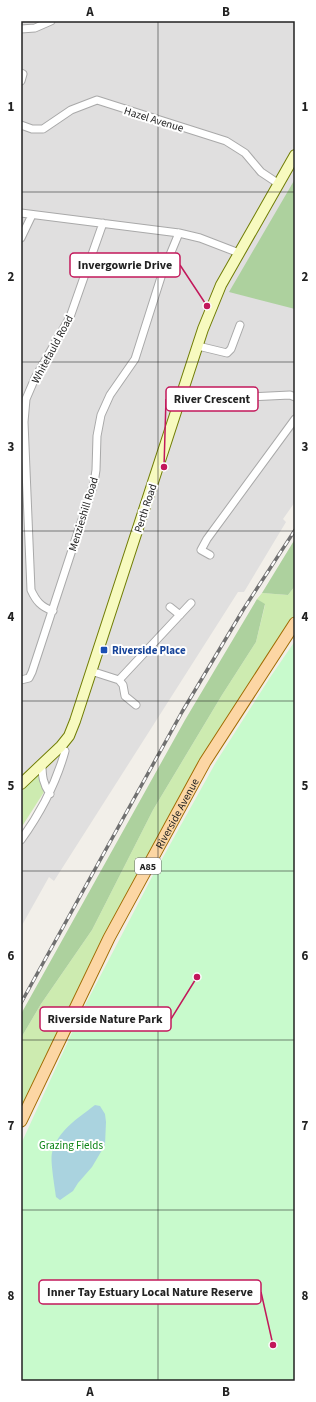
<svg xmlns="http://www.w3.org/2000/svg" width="316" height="1402" font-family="'Source Sans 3',sans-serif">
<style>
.residential{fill:#e0dfdf}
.grass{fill:#cdebb0}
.forest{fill:#add19e}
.park{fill:#c8facc}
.water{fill:#aad3df}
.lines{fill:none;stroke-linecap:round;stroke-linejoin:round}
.street-casing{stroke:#a9a9a9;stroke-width:9}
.secondary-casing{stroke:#707d05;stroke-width:12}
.primary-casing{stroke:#a06b00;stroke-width:13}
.street{stroke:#fff;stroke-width:7}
.secondary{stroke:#f7fabf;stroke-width:10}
.primary{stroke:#fcd6a4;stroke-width:11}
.rail-casing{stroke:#707070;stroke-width:3.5}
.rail{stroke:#fff;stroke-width:2;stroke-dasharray:6;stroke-linecap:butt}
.grid{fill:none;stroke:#222;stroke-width:1;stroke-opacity:0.55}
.transit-dot{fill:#1a4fb4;stroke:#fff;stroke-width:1.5}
.labels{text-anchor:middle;stroke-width:4;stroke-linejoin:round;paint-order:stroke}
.shield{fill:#fff;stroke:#646464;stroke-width:1}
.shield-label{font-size:10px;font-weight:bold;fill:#222}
.street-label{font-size:11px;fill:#222;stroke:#fff}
.transit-label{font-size:11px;font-weight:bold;fill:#164399;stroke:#fff;text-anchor:start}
.park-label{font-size:11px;fill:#0c8416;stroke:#fff}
.leader{fill:none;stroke:#c2185b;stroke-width:1.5}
.callout-dot{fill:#c2185b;stroke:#fff;stroke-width:1.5}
.callout{fill:#fff;stroke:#c2185b;stroke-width:1.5}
.callout-label{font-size:12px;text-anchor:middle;font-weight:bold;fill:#222}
.neatline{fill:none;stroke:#222;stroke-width:1.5}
.grid-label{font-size:13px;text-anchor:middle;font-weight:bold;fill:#222}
</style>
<rect width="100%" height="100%" fill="#f2efe9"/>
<path class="residential" d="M21 21H295V502L283 519 286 522 244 592H238L54 881 49 877 21 927V840L50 794 42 764 21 782Z"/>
<path class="grass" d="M295 586V615L261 665 163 826 94 960 21 1112V1038L41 1004 92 930 153 810 222 695 256 642 265 605 257 599 262 593 288 595Z
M38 773 44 792 21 828V792Z"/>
<path class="forest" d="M295 179V309L229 292Z
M295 539V586L288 595 262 593Z
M257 599 265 604 256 642 222 695 153 810 92 930 41 1004 21 1038V1014L185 720Z"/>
<path class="park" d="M295 641V1381H21V1144L81 1013 152 877 216 762 271 676Z"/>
<path class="water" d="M95 1105 100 1106 105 1114 106 1122 105 1145 92 1167 78 1183 73 1191 60 1200 56 1197C55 1188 50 1161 52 1153 58 1130 77 1119 95 1105Z"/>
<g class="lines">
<g class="street-casing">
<path id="street" d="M21 29 35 28 51 21
M21 73 23 74 21 81
M21 125 32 129H43L71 110 97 100 226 141 245 153 261 172 279 184
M21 213 179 233 200 238 239 253
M21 238 32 215
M198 346 227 353 231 349 240 325
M182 394 195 398 204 399 290 395 295 397
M210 555 201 550 207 539 295 419
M170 607 180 615
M53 611C41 607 36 601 31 590L24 422 26 399 35 378 70 317 103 223
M91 671 119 680
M21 680 29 678 32 672 94 483 96 470 97 436 101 415 110 395 135 359 162 274 179 233
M136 705 125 696 123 685 119 680 191 603
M42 764C42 776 43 784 50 794
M21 840C41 812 56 784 65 751"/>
</g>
<g class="secondary-casing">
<path id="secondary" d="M21 784 61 746 69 736 75 721 203 329 221 285 295 155"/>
</g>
<g class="primary-casing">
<g id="primary">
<path id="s1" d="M21 1121 109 938 205 762 295 623"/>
</g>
</g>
<use href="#street" class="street"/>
<use href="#secondary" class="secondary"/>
<use href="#primary" class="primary"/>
<g class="rail-casing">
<path id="rail" d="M21 1003 182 712 243 610 295 530"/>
</g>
<use href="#rail" class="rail"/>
</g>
<path class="grid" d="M158 21V1381M21 192H295M21 362H295M21 531H295M21 701H295M21 871H295M21 1040H295M21 1210H295"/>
<rect class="transit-dot" x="100" y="646" width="8" height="8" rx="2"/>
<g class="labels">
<rect class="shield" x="135" y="858" width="26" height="16" rx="3"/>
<g class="shield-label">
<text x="148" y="870">A85</text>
</g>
<g class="street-label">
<text transform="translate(154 119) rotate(17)" y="4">Hazel Avenue</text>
<text transform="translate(52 349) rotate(-62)" y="4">Whitefauld Road</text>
<text transform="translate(145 508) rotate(-72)" y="4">Perth Road</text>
<text transform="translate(83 514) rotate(-73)" y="4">Menzieshill Road</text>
<text dy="4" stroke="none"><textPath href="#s1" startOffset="345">Riverside Avenue</textPath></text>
</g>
<g class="transit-label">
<text x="112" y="654">Riverside Place</text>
</g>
<g class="park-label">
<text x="71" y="1149">Grazing Fields</text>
</g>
</g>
<path class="leader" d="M207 306L180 265M164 467L166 399M197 977L171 1019M273 1345L261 1292"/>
<g class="callout-dot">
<circle cx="207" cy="306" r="4"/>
<circle cx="164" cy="467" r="4"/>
<circle cx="197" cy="977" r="4"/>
<circle cx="273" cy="1345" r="4"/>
</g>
<g class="callout">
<rect x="70" y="253" width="110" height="24" rx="4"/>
<rect x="166" y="387" width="92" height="24" rx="4"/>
<rect x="40" y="1007" width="131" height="24" rx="4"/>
<rect x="39" y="1280" width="222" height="24" rx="4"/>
</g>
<g class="callout-label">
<text x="125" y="269">Invergowrie Drive</text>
<text x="212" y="403">River Crescent</text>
<text x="105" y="1023">Riverside Nature Park</text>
<text x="150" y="1296">Inner Tay Estuary Local Nature Reserve</text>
</g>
<rect width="316" height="1402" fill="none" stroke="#ffffff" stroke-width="44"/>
<rect x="22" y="22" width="272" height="1358" class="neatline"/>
<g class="grid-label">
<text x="90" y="16">A</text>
<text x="226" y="16">B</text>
<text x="11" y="111">1</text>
<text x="305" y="111">1</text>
<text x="11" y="281">2</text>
<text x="305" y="281">2</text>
<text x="11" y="451">3</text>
<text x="305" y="451">3</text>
<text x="11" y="621">4</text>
<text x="305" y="621">4</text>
<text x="11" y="790">5</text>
<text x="305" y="790">5</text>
<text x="11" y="960">6</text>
<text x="305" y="960">6</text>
<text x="11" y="1130">7</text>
<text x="305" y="1130">7</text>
<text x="11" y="1300">8</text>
<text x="305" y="1300">8</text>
<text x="90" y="1396">A</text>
<text x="226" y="1396">B</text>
</g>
</svg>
